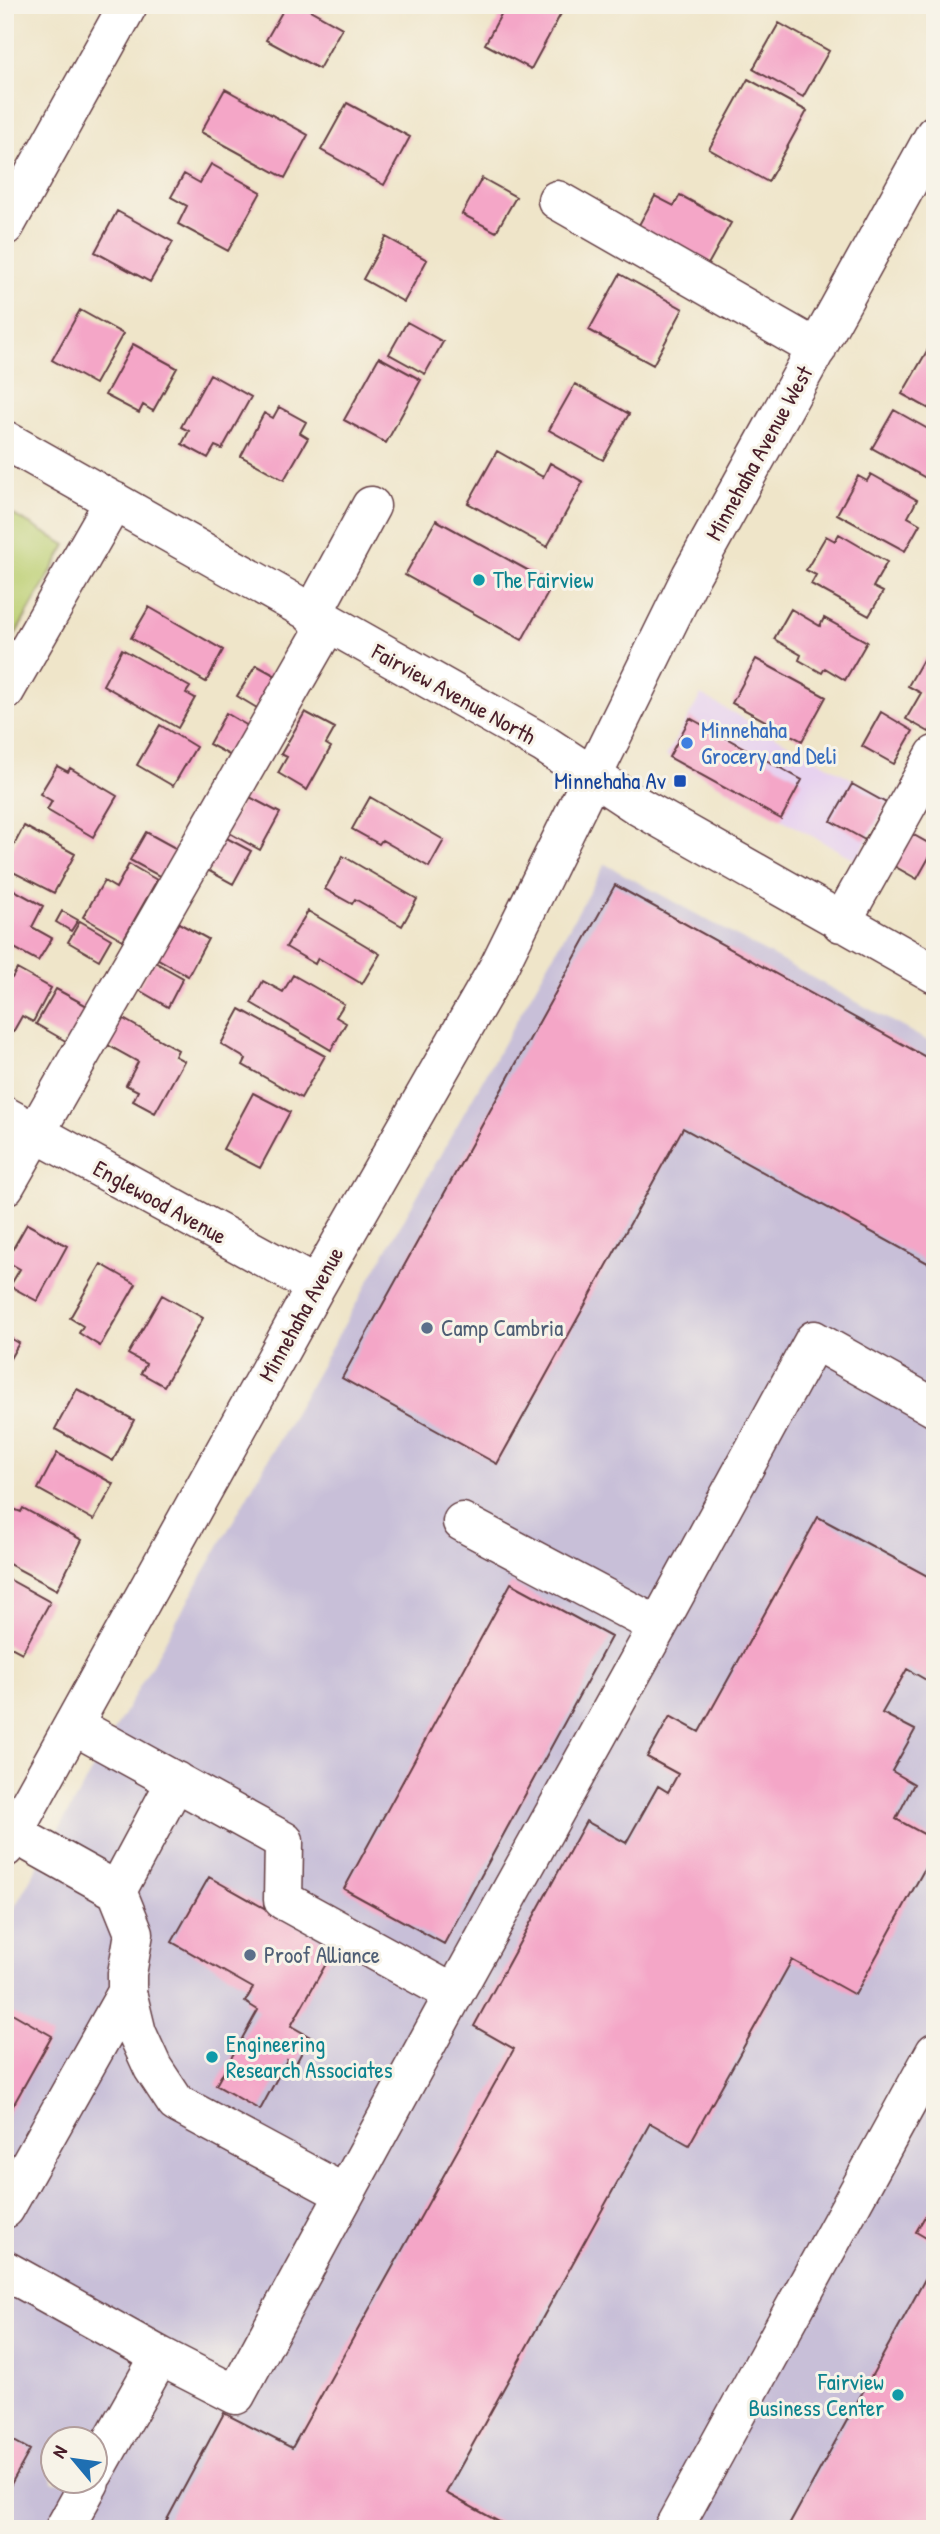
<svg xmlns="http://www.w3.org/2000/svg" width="940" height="2534" font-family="'Patrick Hand',sans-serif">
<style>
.built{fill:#e7d2ef}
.industrial{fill:#c8bfd8;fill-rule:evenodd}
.green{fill:#bccf72;stroke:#83774e;stroke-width:2}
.building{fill:#f4a6c7}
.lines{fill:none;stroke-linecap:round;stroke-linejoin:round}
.minor-casing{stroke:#633d43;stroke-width:41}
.minor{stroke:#fff;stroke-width:38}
.culture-dot{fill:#0f9aa8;stroke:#f7f3e8;stroke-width:2.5}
.shop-dot{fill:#3f7fe0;stroke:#f7f3e8;stroke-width:2.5}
.transit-dot{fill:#1a4fb4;stroke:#f7f3e8;stroke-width:2.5}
.service-dot{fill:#5c6f8a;stroke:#f7f3e8;stroke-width:2.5}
.labels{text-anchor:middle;stroke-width:6;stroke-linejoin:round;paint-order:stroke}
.street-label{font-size:23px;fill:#4a1f2b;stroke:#f7f3e8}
.culture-label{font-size:23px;fill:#0d838f;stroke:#f7f3e8;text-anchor:start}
.shop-label{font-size:23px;fill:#366cbe;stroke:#f7f3e8;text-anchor:start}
.transit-label{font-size:23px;fill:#164399;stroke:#f7f3e8;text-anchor:end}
.service-label{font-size:23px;fill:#4e5e75;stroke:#f7f3e8;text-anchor:start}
</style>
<rect width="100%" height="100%" fill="#f7f3e8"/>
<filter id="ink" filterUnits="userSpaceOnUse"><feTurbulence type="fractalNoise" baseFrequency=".0143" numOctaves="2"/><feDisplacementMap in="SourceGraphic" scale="14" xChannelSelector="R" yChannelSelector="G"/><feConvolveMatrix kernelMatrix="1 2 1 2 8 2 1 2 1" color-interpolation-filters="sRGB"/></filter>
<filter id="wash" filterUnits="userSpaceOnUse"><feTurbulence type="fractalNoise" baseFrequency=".00686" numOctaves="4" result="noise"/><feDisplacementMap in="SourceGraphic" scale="28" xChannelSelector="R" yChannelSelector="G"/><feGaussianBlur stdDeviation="1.57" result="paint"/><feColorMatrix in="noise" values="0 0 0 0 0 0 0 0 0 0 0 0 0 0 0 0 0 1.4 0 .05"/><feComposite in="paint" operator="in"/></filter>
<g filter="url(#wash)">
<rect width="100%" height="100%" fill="#efe5c9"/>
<path class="built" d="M701 695 890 800 856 860 666 756Z"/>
<path class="industrial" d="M605 864 935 1045V2529H5V1924ZM52 2440H94V2482H52Z"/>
<path class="green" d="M5 510 66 545 5 653Z"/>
<g id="blocks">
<path class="building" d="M286 5H301L342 28 319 69 266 40Z
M506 5H559L564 8 531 69 485 44Z
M779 23 829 51 803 97 753 69Z
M748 79 807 111 768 182 709 149Z
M225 89 308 135 285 178 201 132Z
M347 103 410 137 384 185 321 150Z
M211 164 261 192 228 251 178 224 187 206 171 197 184 174 200 183Z
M482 178 516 197 496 232 462 214Z
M680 195 731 223 705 270 635 232 655 196 674 206Z
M117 211 173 242 150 282 95 252Z
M386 237 427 260 404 302 363 279Z
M620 274 683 309 653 365 589 330Z
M80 310 123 334 95 384 52 360Z
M407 322 443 342 425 374 389 354Z
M133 344 177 368 153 411 143 405 139 413 105 395Z
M927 351 935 356V412L902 394Z
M379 357 421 380 386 443 344 420Z
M210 374 251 397 222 449 215 446 208 458 182 444 189 431 181 427Z
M575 384 629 414 603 460 549 430Z
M279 407 306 422 300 433 308 438 284 480 241 456 264 413 273 418Z
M894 410 935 433V483L872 448Z
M497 451 543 477 550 463 583 482 547 547 468 503Z
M871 474 917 500 908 517 920 524 905 551 837 514 858 476 867 481Z
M436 520 553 584 522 640 405 575Z
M839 534 887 562 873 587 883 592 869 616 811 584 816 575 806 570 826 536 835 541Z
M149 607 223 650 206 682 131 638Z
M791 609 820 626 824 618 867 642 845 680 825 668 822 673 799 660 801 655 774 639Z
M122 649 190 687 186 693 195 698 178 728 103 685Z
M924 658 935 664V723L929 732 906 719 921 693 908 686Z
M756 659 826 697 802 741 732 703Z
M256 665 276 676 257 708 237 696Z
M305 712 335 728 326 744 331 747 307 790 278 773 287 757 281 754Z
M881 712 913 731 894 764 862 746Z
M226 713 248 726 231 756 209 744Z
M690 718 802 780 781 819 669 757Z
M160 725 196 747 173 786 137 765Z
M57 766 68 772 70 768 117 796 93 837 47 810 52 801 40 794Z
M852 784 886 803 865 840 831 821Z
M246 795 280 813 260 850 226 831Z
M370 797 444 840 429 867 382 840 379 844 352 829Z
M24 826 75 854 54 893 5 868V862Z
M905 830 935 847 917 879 887 862Z
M146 832 177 849 161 877 130 860Z
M221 835 251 851 233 884 202 867Z
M343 856 417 899 402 926 355 899 352 904 325 889Z
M129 864 157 880 123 940 83 917 104 881 116 888Z
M5 885 43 906 32 927 52 938 38 961 5 943Z
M615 885 935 1062V1267L683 1128 497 1464 342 1378Z
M62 911 78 920 71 931 56 922Z
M308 911 380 954 362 984 318 958 315 964 286 947Z
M80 921 111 939 99 960 68 942Z
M175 921 208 939 188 976 155 957Z
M153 961 183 978 168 1007 137 989Z
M17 969 51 988 33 1022 22 1016 13 1032 5 1027V974L12 978Z
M293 975 344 1004 336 1017 346 1023 331 1050 251 1003 263 981 283 992Z
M56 989 89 1007 69 1043 36 1024Z
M240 1009 325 1056 301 1098 243 1065 246 1059 221 1044Z
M120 1017 178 1050 175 1056 184 1061 155 1113 133 1101 138 1091 126 1085 138 1062 106 1044Z
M253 1093 290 1112 260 1168 223 1149Z
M27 1224 67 1246 37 1301 10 1286 20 1269 6 1261Z
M101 1264 136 1284 100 1346 79 1333 83 1326 70 1318Z
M162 1295 203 1318 164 1386 141 1373 146 1364 128 1354Z
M5 1335 19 1343 5 1367Z
M77 1389 134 1420 113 1461 55 1429Z
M57 1453 114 1484 94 1520 38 1489Z
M11 1508 21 1512 23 1508 82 1540 57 1590 5 1562V1540L9 1533 5 1531V1519Z
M818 1517 935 1580V1685L907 1669 882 1713 915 1730 892 1771 914 1784 896 1819 935 1840V1850L855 1995 792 1960 689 2145 650 2123 446 2493 512 2529H162L224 2413 292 2448 514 2049 474 2026 586 1821 626 1843 658 1786 668 1792 678 1774 647 1757 670 1716 699 1732Z
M5 1577 50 1602 22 1653 5 1644Z
M511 1583 611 1637 444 1944 344 1889Z
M209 1877 335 1948 291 2026 310 2037 295 2065 287 2060 260 2110 216 2085 258 2010 245 2002 253 1988 172 1942Z
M5 2009 52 2036 5 2120Z
M935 2199V2243L916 2232Z
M935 2261V2529H787Z
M5 2436 30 2450 5 2495Z"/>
</g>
</g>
<g filter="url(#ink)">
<use href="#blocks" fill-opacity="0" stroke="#633d43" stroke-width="2"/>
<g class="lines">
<g class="minor-casing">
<path id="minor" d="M557 200 817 349
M5 226 128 5
M5 440 544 744 638 806 935 974
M312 615 371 506
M5 691 114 501
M841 923 935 755
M5 1116 316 1286
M5 1186 328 623
M462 1522 658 1626 814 1340 935 1408
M73 1725 284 1841 283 1900 454 1994 658 1626
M13 1833 117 1891 176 1781
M5 1848 316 1286 499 966 691 576 935 134
M117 1891 134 1933 127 1974V1992L137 2033 153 2068 176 2103 345 2194 454 1994
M5 2209 127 1992
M5 2270 160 2356
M94 2473 160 2356 236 2395 345 2194
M64 2529 90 2482
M673 2529 935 2052"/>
</g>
<use href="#minor" class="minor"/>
</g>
</g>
<g class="culture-dot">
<circle cx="479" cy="580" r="7"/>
<circle cx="212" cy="2057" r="7"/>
<circle cx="898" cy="2395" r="7"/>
</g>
<circle class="shop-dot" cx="687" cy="743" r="7"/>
<rect class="transit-dot" x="673" y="774" width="14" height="14" rx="3.5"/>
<g class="service-dot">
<circle cx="427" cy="1328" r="7"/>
<circle cx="250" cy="1955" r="7"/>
</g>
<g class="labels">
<g class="street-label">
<text transform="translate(759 453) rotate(-61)" y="8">Minnehaha Avenue West</text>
<text transform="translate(454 694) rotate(29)" y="8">Fairview Avenue North</text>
<text transform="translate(160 1202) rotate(29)" y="8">Englewood Avenue</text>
<text transform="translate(301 1314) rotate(-61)" y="8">Minnehaha Avenue</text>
</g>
<g class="culture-label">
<text x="493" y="588">The Fairview</text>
<text x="226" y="2052">Engineering<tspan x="226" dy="26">Research Associates</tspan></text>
<text x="884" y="2390" text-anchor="end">Fairview<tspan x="884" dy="26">Business Center</tspan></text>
</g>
<g class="shop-label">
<text x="701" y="738">Minnehaha<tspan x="701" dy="26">Grocery and Deli</tspan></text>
</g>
<g class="transit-label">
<text x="666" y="789">Minnehaha Av</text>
</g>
<g class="service-label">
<text x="441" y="1336">Camp Cambria</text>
<text x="264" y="1963">Proof Alliance</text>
</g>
</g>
<rect width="940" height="2534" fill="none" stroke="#f7f3e8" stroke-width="28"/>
<g transform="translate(74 2460) rotate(299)"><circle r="33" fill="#f7f3e8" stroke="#b29e9c" stroke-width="2"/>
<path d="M0-5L12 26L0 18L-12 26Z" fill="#1f6fb2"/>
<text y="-10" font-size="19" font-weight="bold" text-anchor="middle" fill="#4a1f2b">N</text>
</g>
</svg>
